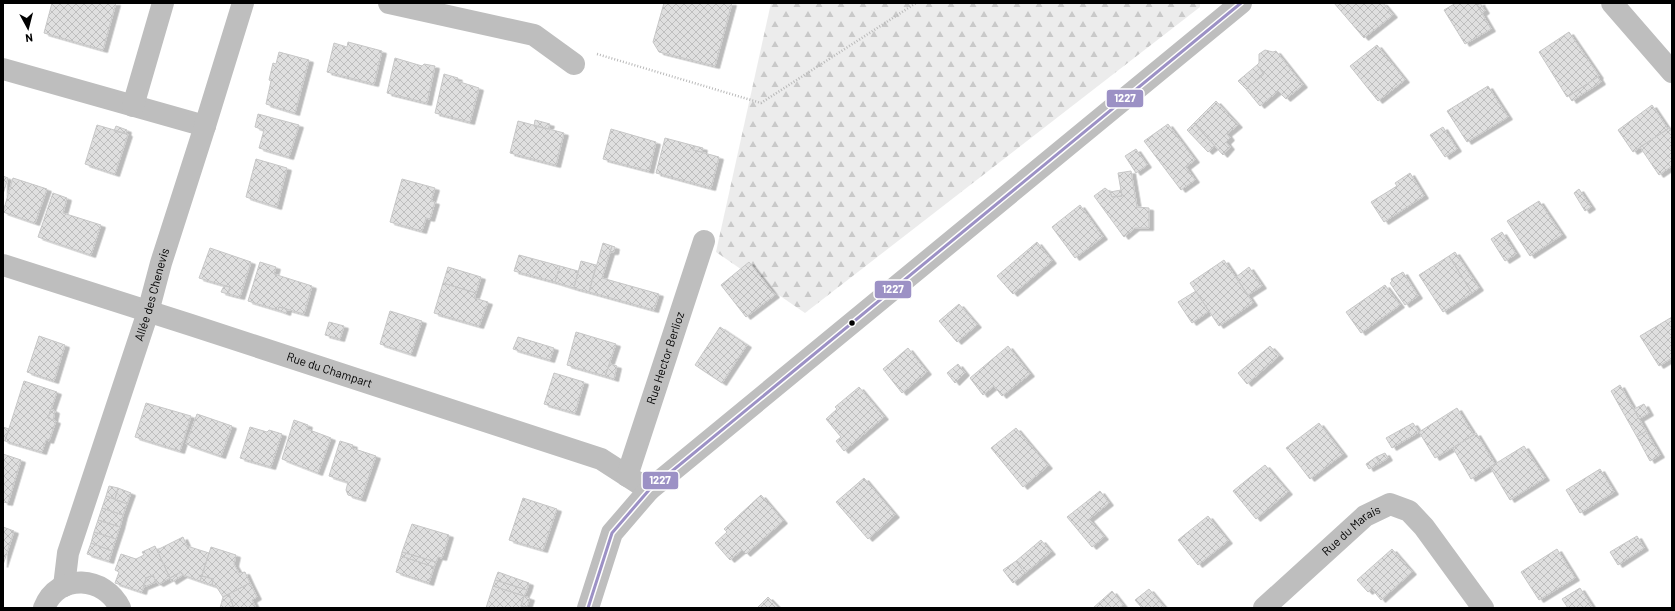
<svg xmlns="http://www.w3.org/2000/svg" width="1675" height="611" font-family="Barlow,sans-serif">
<style>
.forest{fill:url(#forest-firs)}
.building{fill:url(#building-cross-hatch);stroke:#c7c7c7;filter:url(#shadow)}
.lines{fill:none;stroke-linecap:round;stroke-linejoin:round}
.path{stroke:#b9b9b9;stroke-width:2.5;stroke-dasharray:1 2;stroke-linecap:butt}
.minor{stroke:#bebebe;stroke-width:22}
.bus-1-casing{stroke:#fff;stroke-width:6}
.bus-1{stroke:#9c91c5;stroke-width:3}
.bus-dot{fill:#000;stroke:#fff;stroke-width:1.5}
.labels{text-anchor:middle;stroke-width:3;stroke-linejoin:round;paint-order:stroke}
.street-label{font-size:12px;fill:#000;stroke:#fff}
.line-badge{stroke:#fff;stroke-width:1.5}
.badge-label{font-size:11px;text-anchor:middle;font-weight:bold;fill:#fff}
</style>
<defs>
<pattern id="forest-firs" width="22" height="20" patternUnits="userSpaceOnUse"><rect width="22" height="20" fill="#ececec"/><path d="M5 1l3.5 6h-7zM16 11l3.5 6h-7z" fill="#c9c9c9"/></pattern>
<pattern id="building-cross-hatch" width="8" height="8" patternUnits="userSpaceOnUse"><rect width="8" height="8" fill="#dfdfdf"/><path d="M0 0l8 8M0 8l8-8" fill="none" stroke="#bebebe"/></pattern>
<filter id="shadow"><feDropShadow dx="4.5" dy="2.5" stdDeviation="0" flood-color="#0004"/></filter>
</defs>
<rect width="100%" height="100%" fill="#fff"/>
<path class="forest" d="M771 3H1200V7L805 313 716 252Z"/>
<path class="building" d="M52 3H116L103 50 44 33Z
M664 3H732L715 66 659 52 653 42Z
M1334 3H1383L1393 15 1364 38Z
M1456 3H1481L1477 5 1491 29 1465 44 1444 10Z
M1480 3 1485 11 1482 13 1477 5Z
M1569 32 1599 76 1567 97 1539 52Z
M348 42 382 51 374 84 327 72 334 43 347 47Z
M1377 45 1405 80 1378 101 1350 66Z
M1265 50 1273 52 1276 51 1303 85 1286 99 1278 91 1260 106 1246 89 1264 74 1257 65 1259 63V54Z
M279 52 309 60 295 113 266 104 271 81 269 80 273 63 276 64Z
M395 58 422 66 424 64 435 66 427 103 387 93Z
M1257 65 1264 74 1246 89 1238 81Z
M444 74 458 78 457 81 479 88 470 122 435 113Z
M1598 77 1601 82 1572 101 1569 96Z
M1488 86 1508 117 1467 142 1447 111Z
M1216 101 1238 125 1227 134 1230 138 1226 142 1230 147 1223 155 1194 123Z
M1652 105 1668 129 1633 152 1618 130Z
M258 114 299 125 289 157 259 148 264 130 255 127Z
M535 120 550 124 548 129 534 126Z
M518 121 564 133 556 165 510 153Z
M1194 123 1215 146 1208 152 1187 130Z
M1168 124 1195 160 1186 167 1195 180 1181 190 1144 141Z
M97 125 128 134 115 174 85 164Z
M116 126 127 130 126 134 114 131Z
M1443 127 1457 149 1445 157 1430 135Z
M1669 128 1672 132V166L1659 175 1640 147Z
M611 129 656 142 649 171 603 159Z
M665 138 695 146 693 150 719 157 711 188 656 173Z
M695 146 703 148 702 152 693 150Z
M1136 149 1147 165 1136 173 1125 156Z
M256 159 287 168 277 207 246 197Z
M1131 171 1137 207 1149 208V228H1135L1124 237 1094 196 1105 188 1110 192 1112 197 1122 196 1118 173Z
M1410 173 1424 196 1384 222 1371 202 1397 186 1395 183Z
M3 176 8 178 3 194Z
M13 178 47 189 35 223 3 212Z
M402 179 435 188 431 201 435 202 430 219 426 218 422 231 390 222Z
M1579 189 1591 207 1585 211 1574 193Z
M1121 190 1122 196 1112 197 1110 192Z
M53 193 67 198 63 213 101 225 91 255 38 237Z
M1539 201 1562 235 1530 256 1507 221Z
M1080 205 1103 237 1075 258 1052 227Z
M1502 232 1516 254 1505 261 1491 239Z
M1037 242 1052 261 1013 294 997 276Z
M603 243 612 246 602 278 659 294 654 310 589 292Z
M612 246 615 247 614 252H610Z
M210 248 251 262 240 297 228 294 230 287 199 278Z
M1455 252 1479 288 1472 293 1449 256Z
M519 255 560 266 555 282 514 271Z
M1449 256 1472 293 1443 312 1419 275Z
M1224 260 1253 303 1219 326 1190 283Z
M581 261 596 265 589 292 574 288Z
M260 262 276 267 274 274 312 286 304 314 279 307 278 310 248 301Z
M749 262 775 295 746 317 721 285Z
M560 266 578 271 574 288 555 282Z
M448 267 481 277 476 293 443 283Z
M1249 267 1262 286 1248 295 1236 277Z
M1403 272 1418 296 1405 305 1390 283 1392 281 1391 279Z
M443 283 476 293 474 298 488 302 479 326 434 313Z
M1385 285 1400 305 1361 333 1346 312Z
M224 286 230 287 228 294 221 292Z
M1196 291 1209 311 1192 323 1178 302Z
M959 304 977 325 957 342 939 321Z
M279 307 287 309 286 313 278 310Z
M390 311 422 321 411 354 380 344Z
M1672 317V358L1659 366 1640 336Z
M329 322 344 326 340 339 325 335Z
M720 327 747 345 722 383 695 365Z
M576 332 616 344 605 376 567 365Z
M39 336 65 345 54 381 27 372Z
M518 337 554 348 550 360 513 349Z
M1008 346 1030 374 1002 396 994 386 983 395 970 378Z
M1270 346 1279 356 1247 384 1238 373Z
M908 348 927 372 902 393 883 369Z
M610 364 617 366 614 379 605 376Z
M958 364 965 373 955 383 947 373Z
M554 373 584 382 575 413 544 404Z
M24 381 57 392 48 418 56 421 49 441 46 440 42 452 5 441Z
M1620 385 1646 431 1637 437 1611 391Z
M859 387 884 417 844 451 836 441 841 437 826 419 837 409 835 407Z
M146 403 191 416 180 451 135 437Z
M1644 404 1649 413 1639 419 1634 409Z
M1457 408 1474 435 1435 458 1419 432Z
M51 409 55 411 53 420 48 418Z
M197 414 232 426 221 456 186 444Z
M294 420 308 425 307 429 331 438 318 473 282 459Z
M1319 423 1343 454 1310 479 1286 448Z
M1413 423 1419 432 1392 448 1386 438Z
M3 427 9 429 5 441 3 440Z
M250 427 267 432 269 430 282 434 271 467 240 458Z
M1016 428 1048 466 1023 487 991 448Z
M1646 431 1660 455 1650 461 1637 437Z
M1476 433 1495 464 1471 479 1453 448Z
M340 441 353 445 352 448 376 456 361 499 348 495 346 490 348 482 329 476Z
M1524 446 1545 478 1510 500 1490 467Z
M1385 453 1388 458 1380 463 1376 457Z
M3 454 21 460 8 503 3 502Z
M1376 457 1380 463 1369 469 1366 464Z
M1265 465 1288 492 1256 519 1233 491Z
M1600 469 1614 492 1580 513 1566 490Z
M864 478 895 515 868 539 836 502Z
M109 486 118 488 115 499 106 496Z
M118 488 131 493 127 504 115 499Z
M1100 491 1109 503 1089 519 1104 537 1092 547 1067 517Z
M761 495 783 521 746 554 742 550 730 560 715 543 727 532 724 529Z
M106 496 127 504 123 515 102 508Z
M523 498 557 509 543 550 509 540Z
M102 508 123 515 120 527 98 520Z
M1208 516 1228 541 1198 565 1178 540Z
M98 520 120 527 116 539 94 532Z
M412 524 449 535 442 558 438 557 436 562 402 552Z
M3 527 14 531 3 565Z
M94 532 116 539 112 551 91 543Z
M1637 536 1644 548 1618 565 1610 552Z
M183 537 187 546 209 553 200 581 183 575 181 572 170 578 157 550Z
M1041 540 1051 552 1025 573 1016 561Z
M91 543 112 551 109 561 87 554Z
M155 546 170 578 159 584 156 582 153 575 146 578 142 592 115 583 119 572 115 570 121 554 136 559 144 555 142 552Z
M211 547 236 555 234 564 239 573 245 572 250 583 223 597 216 586 212 585 213 579 202 576Z
M1392 549 1412 572 1381 600 1372 589 1368 592 1357 580Z
M1557 549 1575 578 1539 600 1521 572Z
M402 552 436 562 434 567 401 556Z
M401 556 434 567 429 583 396 572Z
M1016 561 1025 573 1013 583 1003 570Z
M181 572 183 575 172 582 170 578Z
M498 572 529 583 527 590 495 580Z
M153 575 156 582 144 587 146 578Z
M202 576 213 579 212 585 200 581Z
M495 580 527 590 524 596 493 586Z
M250 583 257 597 252 600 256 608H228L233 606 229 594Z
M493 586 524 596 521 606 526 608H486Z
M1580 588 1593 608H1568L1562 599Z
M1149 589 1165 608H1142L1135 600Z
M1112 591 1123 605 1119 608H1093Z
M229 594 233 606 228 608H220L223 597Z
M524 596 530 598 527 607 521 606Z
M768 597 779 608H757Z"/>
<g class="lines">
<path class="path" d="M597 54 761 103 916 3"/>
<g class="minor">
<path d="M389 3 534 35 574 64"/>
<path d="M1612 3 1672 72"/>
<path d="M3 69 205 126"/>
<path d="M133 106 163 3"/>
<path id="s1" d="M3 265 191 325 601 459 649 490"/>
<path id="s2" d="M627 476 704 241"/>
<path id="s3" d="M64 586 68 553 148 312 161 263 205 126 243 3"/>
<path d="M44 608C58 572 105 576 120 608"/>
<path d="M588 608 612 533 649 490 1241 3"/>
<path id="s4" d="M1264 608 1365 516 1390 504 1409 511 1424 527 1483 608"/>
</g>
<g class="bus-1-casing">
<path id="bus-1" d="M588 608 612 533 649 490 1241 3"/>
</g>
<use href="#bus-1" class="bus-1"/>
</g>
<circle class="bus-dot" cx="852" cy="323" r="3.5"/>
<g class="labels">
<g class="street-label">
<text dy="4" stroke="none"><textPath href="#s3" startOffset="305">Allée des Chenevis</textPath></text>
<text dy="4" stroke="none"><textPath href="#s2" startOffset="124">Rue Hector Berlioz</textPath></text>
<text dy="4" stroke="none"><textPath href="#s1" startOffset="343">Rue du Champart</textPath></text>
<text dy="4" stroke="none"><textPath href="#s4" startOffset="117">Rue du Marais</textPath></text>
</g>
</g>
<g class="line-badge">
<rect x="1106" y="89" width="38" height="19" rx="4" fill="#9c91c5"/>
<rect x="874" y="280" width="38" height="19" rx="4" fill="#9c91c5"/>
<rect x="642" y="471" width="37" height="19" rx="4" fill="#9c91c5"/>
</g>
<g class="badge-label">
<text x="1125" y="102">1227</text>
<text x="893" y="293">1227</text>
<text x="660" y="484">1227</text>
</g>
<rect width="1675" height="611" fill="none" stroke="#000000" stroke-width="8"/>
<g transform="translate(28 28) rotate(173)" stroke="#ffffff" stroke-width="3" paint-order="stroke">
<path d="M0-3L7 15L0 10L-7 15Z" fill="#000000"/>
<text y="-6" font-size="11" font-weight="bold" text-anchor="middle" fill="#000000">N</text>
</g>
</svg>
